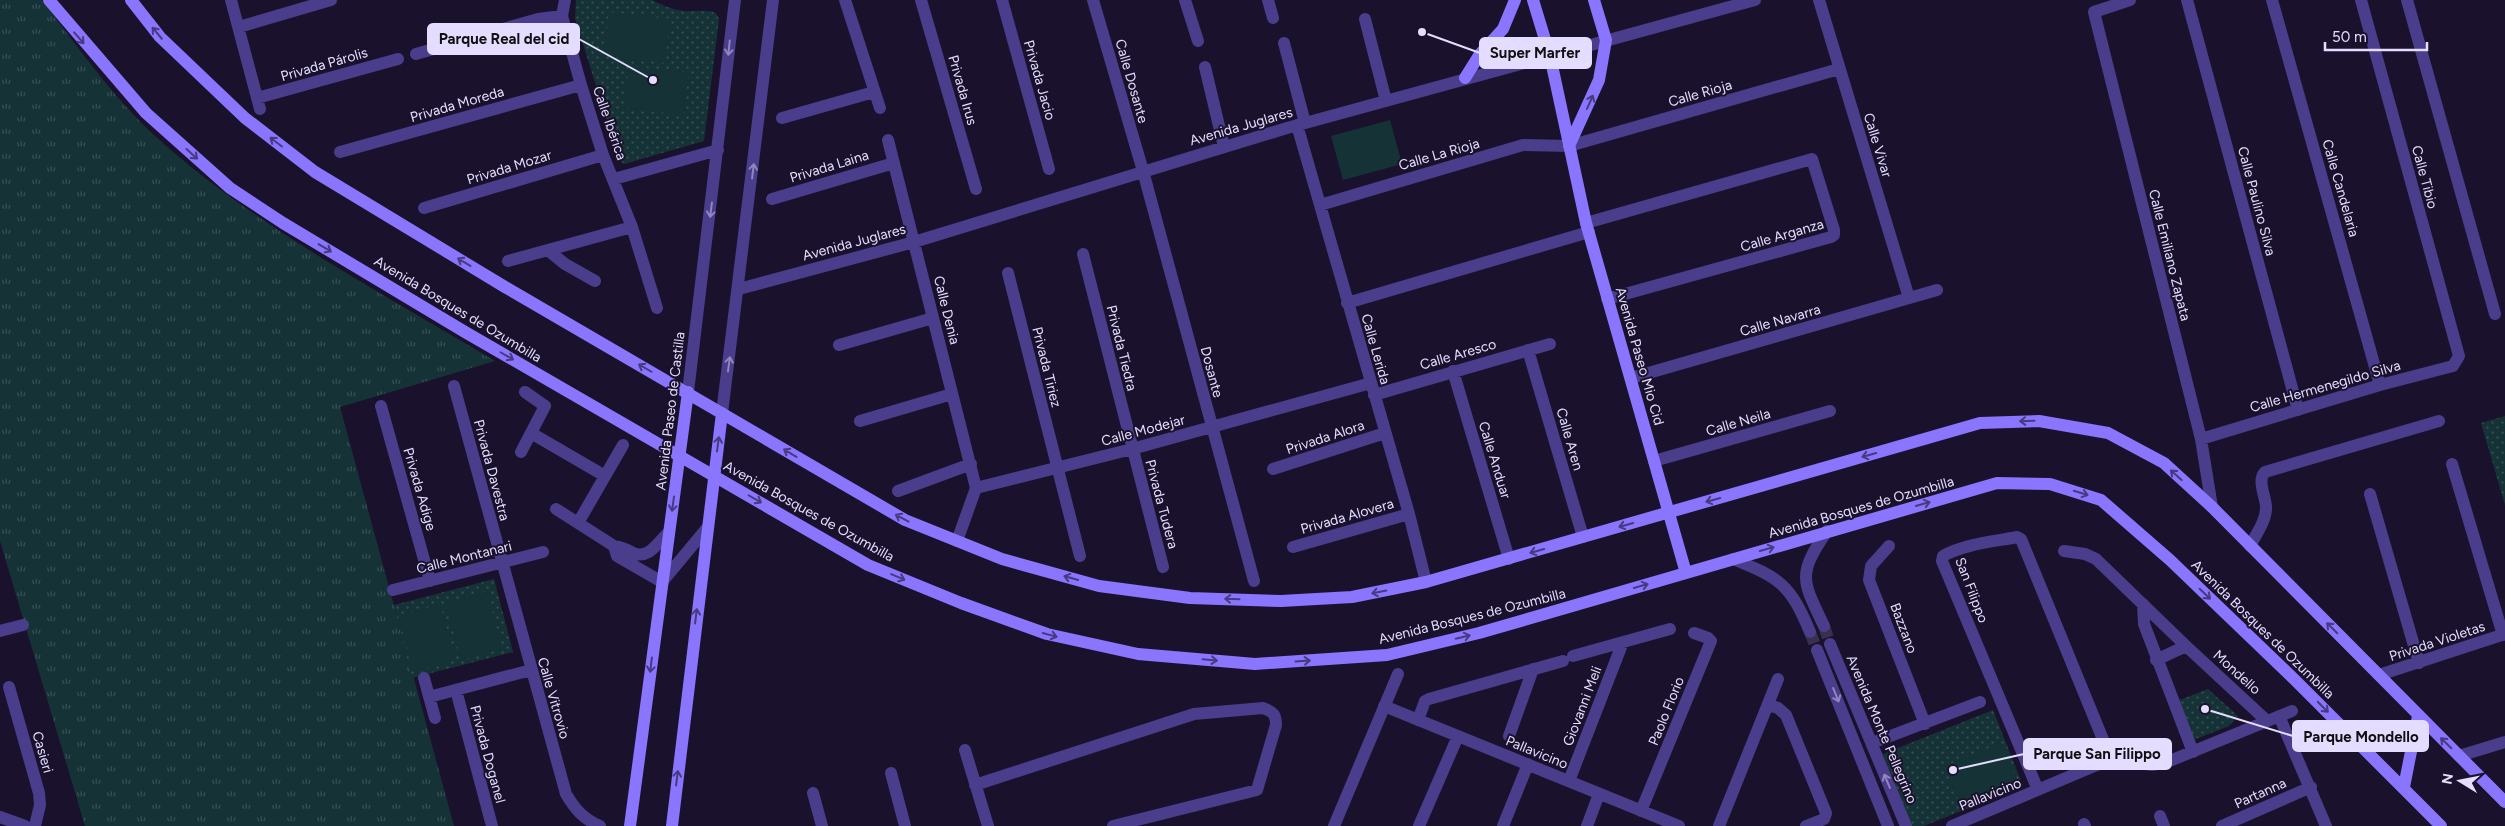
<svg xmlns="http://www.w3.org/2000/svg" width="2505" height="826" font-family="Figtree,sans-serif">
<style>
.grass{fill:url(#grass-tufts)}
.park{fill:url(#park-dots)}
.pitch{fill:#153336}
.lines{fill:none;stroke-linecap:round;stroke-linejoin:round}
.street-tunnel{stroke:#38304c;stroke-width:12;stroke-dasharray:12 6;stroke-linecap:butt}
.street{stroke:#4a3d8b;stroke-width:12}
.secondary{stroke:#8a75fe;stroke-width:12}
.oneway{stroke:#473a80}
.oneway2{stroke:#9085bf}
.labels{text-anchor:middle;stroke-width:4;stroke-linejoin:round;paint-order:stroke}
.street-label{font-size:14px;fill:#e5ddff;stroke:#1a122c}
.leader{fill:none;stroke:#e5ddff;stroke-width:2}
.callout-dot{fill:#e5ddff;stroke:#1a122c;stroke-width:2}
.callout{fill:#e5ddff;stroke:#e5ddff;stroke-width:2}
.callout-label{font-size:15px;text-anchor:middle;font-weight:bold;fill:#111}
</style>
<defs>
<pattern id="grass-tufts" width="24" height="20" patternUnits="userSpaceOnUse" patternTransform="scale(1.25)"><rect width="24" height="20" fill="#153336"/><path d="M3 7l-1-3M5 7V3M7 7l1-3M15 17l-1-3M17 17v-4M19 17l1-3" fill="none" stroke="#375054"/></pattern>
<pattern id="park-dots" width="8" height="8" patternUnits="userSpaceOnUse" patternTransform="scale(1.25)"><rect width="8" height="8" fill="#153336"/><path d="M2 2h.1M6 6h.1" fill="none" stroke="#375054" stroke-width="1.8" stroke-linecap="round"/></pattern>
</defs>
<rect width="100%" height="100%" fill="#1a122c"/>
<path class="grass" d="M0 0H42C77 46 112 96 155 136 255 227 379 291 495 361L340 407 454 826H85L0 541Z"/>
<path class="park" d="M576 0H652C661 5 672 9 683 11 695 12 705 9 716 13L719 19 704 141 624 164 619 160 575 18Z
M2505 416V505L2481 423Z
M494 579 513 652 412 678 394 605Z
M2208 689 2238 716 2229 726 2193 740 2177 701Z
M1993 710 2023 786 1924 826H1911L1883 754Z"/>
<path class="pitch" d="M609 12 670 19 665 63 604 56Z
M629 66 689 73 683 115 624 108Z
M1390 120 1402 164 1343 180 1331 136Z
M487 591 502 649 461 660 445 603Z
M440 604 456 660 414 672 398 616Z
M2001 743 2018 784 1961 807 1945 766Z"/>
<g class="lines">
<path class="street-tunnel" d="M1824 626 1830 644
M1810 632 1817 650"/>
<path class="street" d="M231 0 260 109
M565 0 562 16 581 85 603 155 632 227 657 308
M845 0 880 108
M921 0 976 189
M1002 0 1049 169
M1093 0 1143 171 1254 581
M1185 0 1198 41
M1268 0 1273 18
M1819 0 1909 298
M2130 0 2094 12 2201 439 2212 507
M2187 0 2298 410
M2272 0 2380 385
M2407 0 2495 314
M1365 19 1386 101
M239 27 331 0
M1284 43 1305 123
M416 54 538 19 562 16
M1205 67 1224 147
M257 98 398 59
M782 118 874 92
M1297 125 1409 514 1426 582
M888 140 976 488
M340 152 581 85
M614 179 718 150
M772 199 894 163
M1320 205 1523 145 1569 146 1839 69
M424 208 603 155
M1586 223 1812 159 1834 230V235L1831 237 1607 299
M549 251 565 264 595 281
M1083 254 1163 567
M508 261 632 227
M1008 273 1080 556
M739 289 914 242 1287 128 1755 0
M1347 303 1589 232
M839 345 933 318
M1528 350 1583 537
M1453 371 1509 559
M1631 378 1937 290
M454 386 566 794C575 809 583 819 600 826
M688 392 735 0
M1374 395 1550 344
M381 406 430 581
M722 413 773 0
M860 421 952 394
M531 433 605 476
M2201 439 2380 385 2453 366 2459 356 2361 0
M521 452 545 406 525 392
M1654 461 1830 411
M2452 464 2503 635
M1273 469 1385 433
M976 488 1132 449 1371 383
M898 491 971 464
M2370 494 2419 663
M556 509 614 546C622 547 626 549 633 553 649 560 658 542 669 532
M578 523 623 445
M957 541 976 488
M614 546 617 556 662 582 707 528
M1889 546 1871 566 1869 580 1925 724
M2250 546C2256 534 2267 520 2266 506 2265 495 2257 480 2265 472L2439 421
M1293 547 1409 514
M2064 551 2085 554 2096 559 2186 646 2267 721
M1733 559C1780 578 1790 584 1810 632
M393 590 543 552
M2143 604 2144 624 2193 752
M1824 626C1802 580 1797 575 1827 531
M0 631 23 625
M1830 644 1906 826
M1817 650 1888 826
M1573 656 1670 629
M2156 660 2186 646
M2379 675 2505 634
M424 678 435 718
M9 687 39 793 40 805 35 826
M456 690 492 826
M429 697 531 670
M1769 705 1778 708 1786 715 1826 813 1824 819 1806 826
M1384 706 1679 826
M2279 716 2326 826
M1418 720 1425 701 1429 699 1563 661
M1509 736 1533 669
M1872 743 1980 702
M965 750 988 826
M2459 756 2505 742
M891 773 905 826
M1569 781 1623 642
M975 785 1194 714 1263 708C1273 712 1276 714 1276 725L1257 790 1113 826
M2038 790 1942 561 1943 556C1965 544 1992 542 2017 537L2021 539 2111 759
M813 793 822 826
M1641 811 1711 641 1708 638 1694 633
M2160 816 2164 826
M0 817 25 826
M2084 824 2085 826
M1334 826 1398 674
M1419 826 1458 736
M1503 826 1528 764
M1587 826 1599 794
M1719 826 1778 679
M1952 826 2111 759 2152 765 2167 762 2292 711
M2222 826 2311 787"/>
<path class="secondary" d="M49 0 146 113 230 188 283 223 465 332 868 565 961 603 1047 634 1138 654 1255 664 1387 655 1479 633 1997 483 2050 484 2101 500 2170 560 2295 680 2441 826
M131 0 160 37 245 118 315 172 505 287 905 520 1002 559 1099 586 1190 598 1281 601 1352 597 1426 582 1980 423 2039 421 2108 433 2164 463 2212 507 2505 802
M1533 0 1550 56 1586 223 1686 573
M1465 78 1480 54 1503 29 1515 0
M1569 146 1599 80 1606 40 1594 0
M2404 787 2418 716
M630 826 688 392
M672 826 722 413"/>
</g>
<defs><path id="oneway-shaft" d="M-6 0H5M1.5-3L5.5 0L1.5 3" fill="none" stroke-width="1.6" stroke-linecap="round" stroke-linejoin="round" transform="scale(1.25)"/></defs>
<g class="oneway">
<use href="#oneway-shaft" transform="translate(157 33) rotate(-130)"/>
<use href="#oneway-shaft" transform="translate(79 38) rotate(49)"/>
<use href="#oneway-shaft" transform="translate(1590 102) rotate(-66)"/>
<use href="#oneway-shaft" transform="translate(276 142) rotate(-143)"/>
<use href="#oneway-shaft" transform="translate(192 154) rotate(42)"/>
<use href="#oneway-shaft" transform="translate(325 248) rotate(31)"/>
<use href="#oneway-shaft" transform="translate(464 262) rotate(-149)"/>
<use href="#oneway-shaft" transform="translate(507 356) rotate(30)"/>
<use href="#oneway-shaft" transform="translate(645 368) rotate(-150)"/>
<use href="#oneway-shaft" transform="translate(2027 421) rotate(178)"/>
<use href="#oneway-shaft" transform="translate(718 444) rotate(-82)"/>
<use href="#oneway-shaft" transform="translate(790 453) rotate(-149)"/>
<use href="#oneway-shaft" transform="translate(1869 455) rotate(164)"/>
<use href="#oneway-shaft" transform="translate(2176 475) rotate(-138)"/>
<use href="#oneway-shaft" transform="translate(2081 493) rotate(17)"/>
<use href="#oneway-shaft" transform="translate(755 499) rotate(30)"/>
<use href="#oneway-shaft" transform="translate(1713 500) rotate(164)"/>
<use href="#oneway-shaft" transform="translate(673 504) rotate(98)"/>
<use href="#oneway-shaft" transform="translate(1923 504) rotate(-16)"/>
<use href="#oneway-shaft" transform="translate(902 518) rotate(-152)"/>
<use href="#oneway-shaft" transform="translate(1626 525) rotate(164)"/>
<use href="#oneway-shaft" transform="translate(1767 549) rotate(-16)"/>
<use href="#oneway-shaft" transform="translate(1537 551) rotate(164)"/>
<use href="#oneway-shaft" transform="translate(898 577) rotate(23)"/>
<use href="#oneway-shaft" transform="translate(1071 578) rotate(-164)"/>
<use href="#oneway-shaft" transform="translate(1641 586) rotate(-16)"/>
<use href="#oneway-shaft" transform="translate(1379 592) rotate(169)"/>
<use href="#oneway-shaft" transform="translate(2205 594) rotate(44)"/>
<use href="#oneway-shaft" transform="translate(1232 599) rotate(-178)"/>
<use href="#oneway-shaft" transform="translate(696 616) rotate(-83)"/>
<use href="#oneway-shaft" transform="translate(2332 628) rotate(-135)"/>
<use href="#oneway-shaft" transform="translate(1050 635) rotate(15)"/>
<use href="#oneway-shaft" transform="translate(1463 637) rotate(-14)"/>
<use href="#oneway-shaft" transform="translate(1210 660) rotate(5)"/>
<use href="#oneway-shaft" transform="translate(1303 661) rotate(-4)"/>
<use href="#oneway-shaft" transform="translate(651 665) rotate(97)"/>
<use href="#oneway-shaft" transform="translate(2323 707) rotate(45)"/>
<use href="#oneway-shaft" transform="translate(2446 743) rotate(-136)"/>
<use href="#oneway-shaft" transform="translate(677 778) rotate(-83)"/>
</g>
<g class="oneway2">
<use href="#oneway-shaft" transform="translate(729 48) rotate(96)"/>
<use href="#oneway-shaft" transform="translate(753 171) rotate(-83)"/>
<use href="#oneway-shaft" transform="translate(711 210) rotate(97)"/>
<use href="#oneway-shaft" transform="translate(729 364) rotate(-82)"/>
<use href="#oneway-shaft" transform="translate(1836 695) rotate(68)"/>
<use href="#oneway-shaft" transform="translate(1887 781) rotate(-113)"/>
</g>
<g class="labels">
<g class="street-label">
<text transform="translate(324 64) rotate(-16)" y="5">Privada Párolis</text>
<text transform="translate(1040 80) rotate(74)" y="5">Privada Jacio</text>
<text transform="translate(1132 81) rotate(74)" y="5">Calle Dosante</text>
<text transform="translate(963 90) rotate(74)" y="5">Privada Irus</text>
<text transform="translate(1700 93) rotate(-16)" y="5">Calle Rioja</text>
<text transform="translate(457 104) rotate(-16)" y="5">Privada Moreda</text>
<text transform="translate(610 123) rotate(71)" y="5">Calle Ibérica</text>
<text transform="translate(1241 126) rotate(-16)" y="5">Avenida Juglares</text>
<text transform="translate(1878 145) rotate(73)" y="5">Calle Vivar</text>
<text transform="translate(1439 154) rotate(-16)" y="5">Calle La Rioja</text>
<text transform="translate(829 166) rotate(-17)" y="5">Privada Laina</text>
<text transform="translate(509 167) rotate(-17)" y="5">Privada Mozar</text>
<text transform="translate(2425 177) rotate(75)" y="5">Calle Tibio</text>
<text transform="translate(2341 188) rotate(74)" y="5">Calle Candelaria</text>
<text transform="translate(2257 201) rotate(75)" y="5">Calle Paulino Silva</text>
<text transform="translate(1782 235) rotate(-16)" y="5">Calle Arganza</text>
<text transform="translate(854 242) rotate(-15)" y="5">Avenida Juglares</text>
<text transform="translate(2170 255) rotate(76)" y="5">Calle Emiliano Zapata</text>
<text transform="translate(458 309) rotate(31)" y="5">Avenida Bosques de Ozumbilla</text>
<text transform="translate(947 310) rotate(76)" y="5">Calle Denia</text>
<text transform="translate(1780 320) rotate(-16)" y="5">Calle Navarra</text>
<text transform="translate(1122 348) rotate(76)" y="5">Privada Tiedra</text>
<text transform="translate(1376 349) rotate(74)" y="5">Calle Lerida</text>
<text transform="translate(1458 354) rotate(-16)" y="5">Calle Aresco</text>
<text transform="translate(1640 356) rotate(74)" y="5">Avenida Paseo Mio Cid</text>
<text transform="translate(1047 367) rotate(76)" y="5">Privada Tiriez</text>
<text transform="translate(1212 372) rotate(75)" y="5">Dosante</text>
<text transform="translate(2325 386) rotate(-16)" y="5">Calle Hermenegildo Silva</text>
<text transform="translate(670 411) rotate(-83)" y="5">Avenida Paseo de Castilla</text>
<text transform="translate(1738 422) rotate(-16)" y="5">Calle Neila</text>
<text transform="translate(1143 430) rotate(-15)" y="5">Calle Modejar</text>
<text transform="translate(1325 437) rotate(-18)" y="5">Privada Alora</text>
<text transform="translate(1570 439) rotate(74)" y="5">Calle Aren</text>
<text transform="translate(1495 460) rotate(73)" y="5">Calle Anduar</text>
<text transform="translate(492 470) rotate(75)" y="5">Privada Davestra</text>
<text transform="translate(420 489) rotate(74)" y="5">Privada Adige</text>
<text transform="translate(1162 504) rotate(75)" y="5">Privada Tudera</text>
<text transform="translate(1861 507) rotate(-16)" y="5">Avenida Bosques de Ozumbilla</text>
<text transform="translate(809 511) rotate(29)" y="5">Avenida Bosques de Ozumbilla</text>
<text transform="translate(1347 516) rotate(-16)" y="5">Privada Alovera</text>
<text transform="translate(464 557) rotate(-14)" y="5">Calle Montanari</text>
<text transform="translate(1972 590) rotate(69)" y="5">San Filippo</text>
<text transform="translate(1472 616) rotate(-14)" y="5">Avenida Bosques de Ozumbilla</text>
<text transform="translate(1904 628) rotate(69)" y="5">Bazzano</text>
<text transform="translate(2263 629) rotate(44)" y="5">Avenida Bosques de Ozumbilla</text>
<text transform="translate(2437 641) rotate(-18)" y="5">Privada Violetas</text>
<text transform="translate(2237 672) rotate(42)" y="5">Mondello</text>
<text transform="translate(554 698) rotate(74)" y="5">Calle Vitrovio</text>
<text transform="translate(1582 706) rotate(-69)" y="5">Giovanni Meli</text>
<text transform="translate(1666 711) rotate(-68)" y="5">Paolo Florio</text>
<text transform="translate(1882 729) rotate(67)" y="5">Avenida Monte Pellegrino</text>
<text transform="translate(43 752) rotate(74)" y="5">Casieri</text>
<text transform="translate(1537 752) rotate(22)" y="5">Pallavicino</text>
<text transform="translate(488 754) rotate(75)" y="5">Privada Doganel</text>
<text transform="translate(2260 793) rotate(-24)" y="5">Partanna</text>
<text transform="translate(1990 794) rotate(-22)" y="5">Pallavicino</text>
</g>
</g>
<path class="leader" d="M653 80L579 39M1422 32L1480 53M2205 709L2293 736M1953 770L2024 754"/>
<g class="callout-dot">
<circle cx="653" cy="80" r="5"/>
<circle cx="1422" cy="32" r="5"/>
<circle cx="2205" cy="709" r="5"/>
<circle cx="1953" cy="770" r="5"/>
</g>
<g class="callout">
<rect x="428" y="24" width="151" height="30" rx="5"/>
<rect x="1480" y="38" width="111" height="30" rx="5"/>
<rect x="2293" y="721" width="135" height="30" rx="5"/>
<rect x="2024" y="739" width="147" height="30" rx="5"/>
</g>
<g class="callout-label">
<text x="504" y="44">Parque Real del cid</text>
<text x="1535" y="58">Super Marfer</text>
<text x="2361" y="742">Parque Mondello</text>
<text x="2097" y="759">Parque San Filippo</text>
</g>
<g transform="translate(2460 781) rotate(280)" stroke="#1a122c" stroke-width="4" paint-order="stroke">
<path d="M0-4L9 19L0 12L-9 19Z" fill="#e5ddff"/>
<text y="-8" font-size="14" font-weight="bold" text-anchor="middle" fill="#e5ddff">N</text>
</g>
<path d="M2325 42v8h102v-8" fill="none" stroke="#e5ddff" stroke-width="2.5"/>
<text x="2332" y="42" font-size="15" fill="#e5ddff" stroke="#1a122c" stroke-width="4" paint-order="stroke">50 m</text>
</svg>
